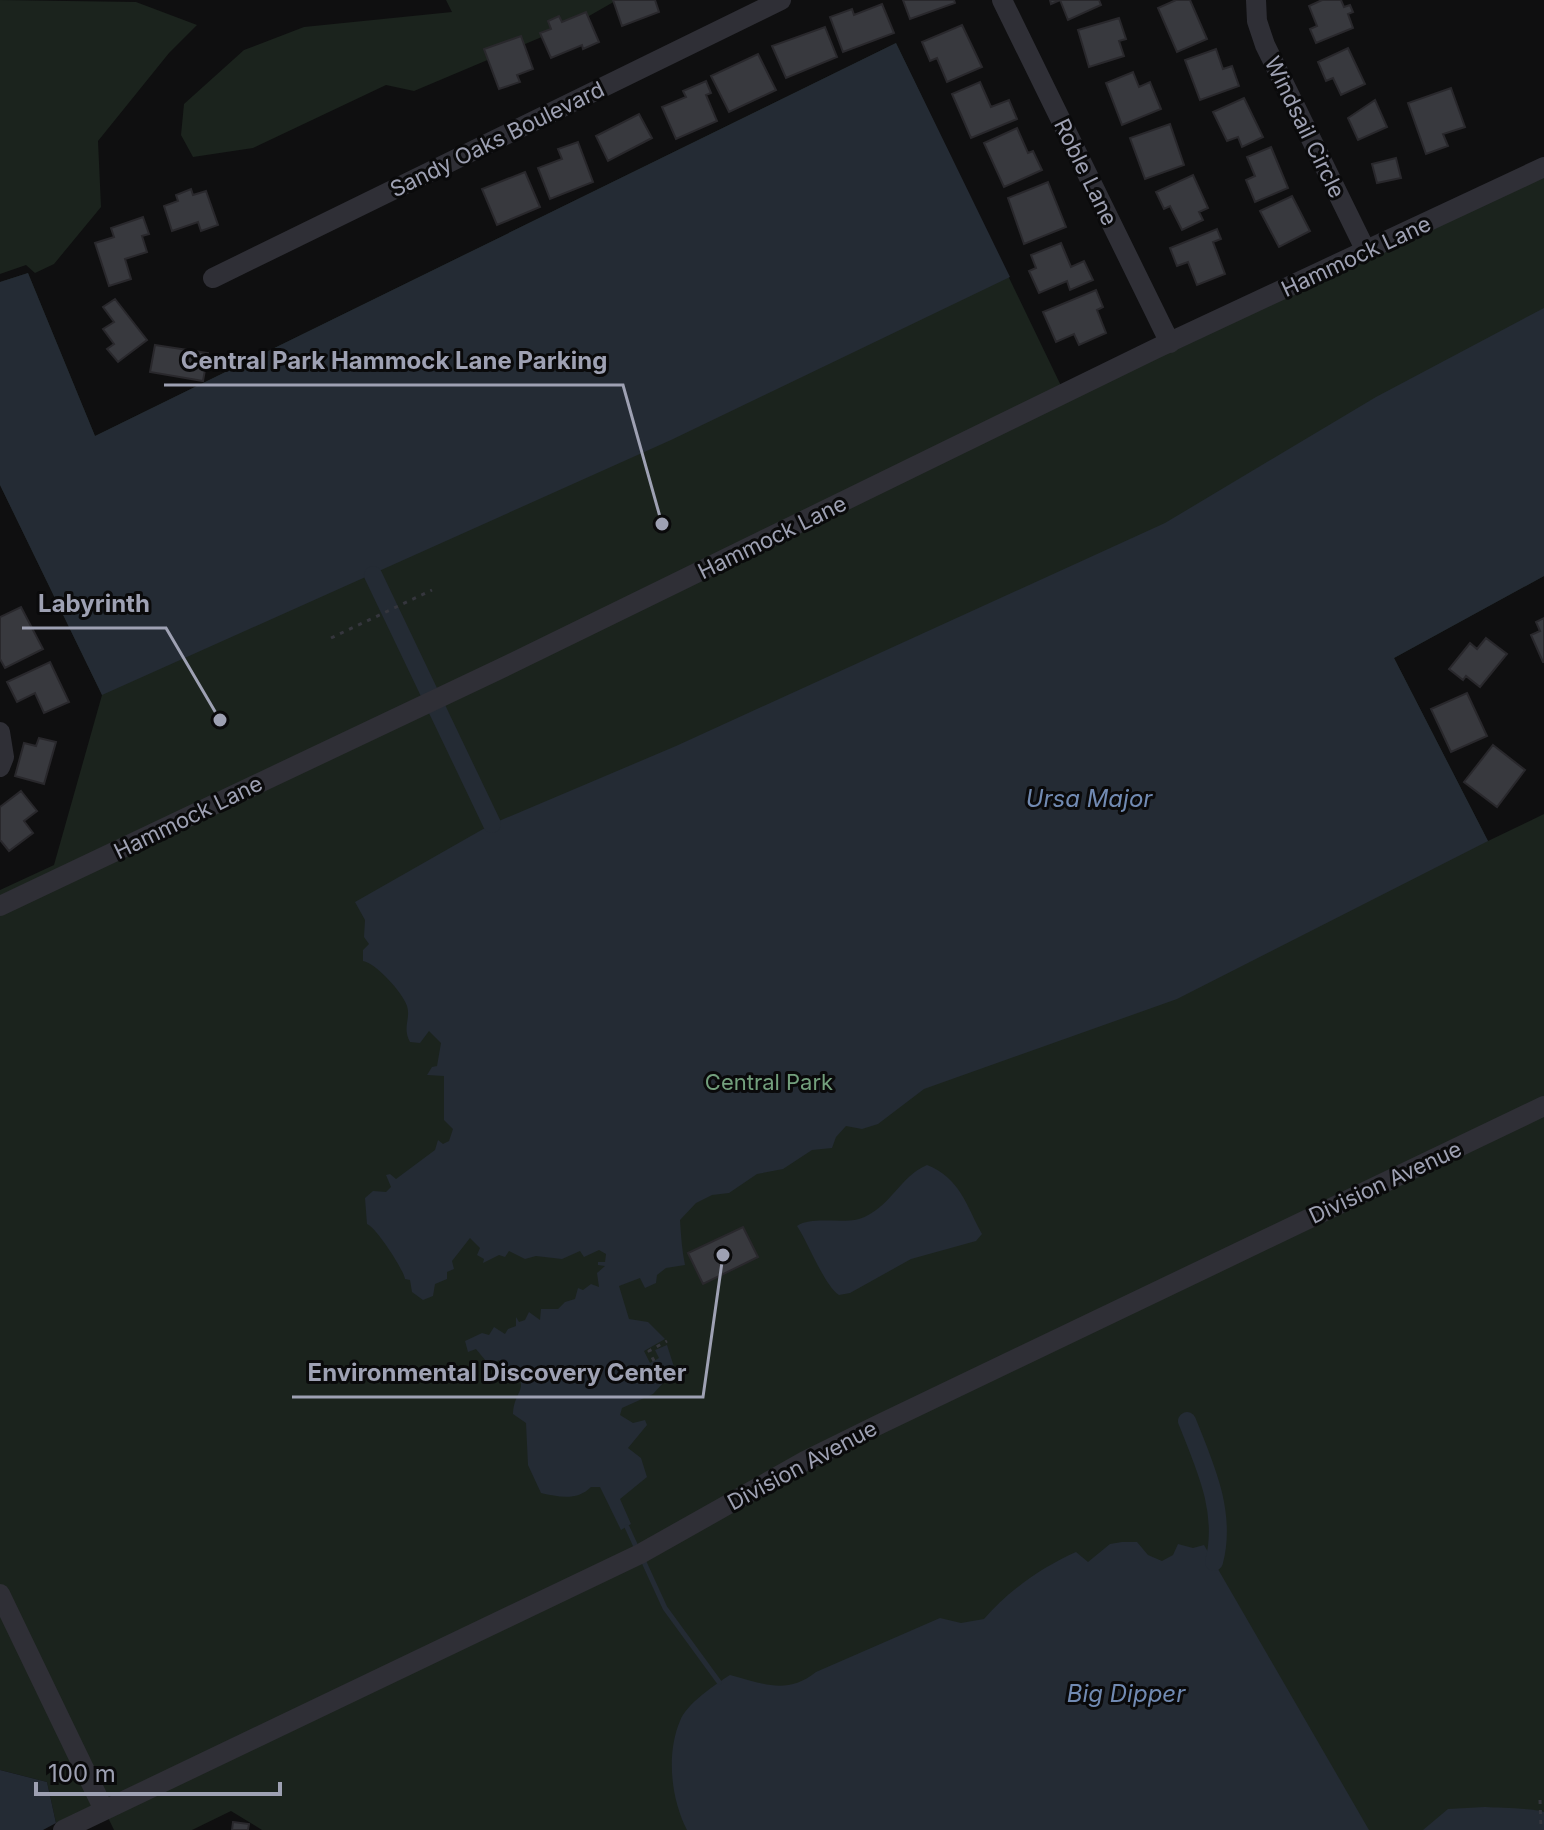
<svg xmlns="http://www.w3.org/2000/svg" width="1544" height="1830" font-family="Inter,sans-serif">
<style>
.green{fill:#1b231d}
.water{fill:#242b34}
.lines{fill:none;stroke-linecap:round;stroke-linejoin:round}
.stream{stroke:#242b34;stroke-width:5}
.canal{stroke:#242b34;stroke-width:18}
.building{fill:#38393e;stroke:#29282c;stroke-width:2}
.path{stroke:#35363d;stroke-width:3;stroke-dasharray:4 6;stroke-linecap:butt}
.minor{stroke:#2f2f36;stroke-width:20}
.labels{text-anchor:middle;stroke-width:6;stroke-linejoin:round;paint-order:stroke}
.street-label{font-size:22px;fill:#9ea1b3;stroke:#0a0a0b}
.park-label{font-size:22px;fill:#73a07d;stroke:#0a0a0b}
.water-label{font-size:24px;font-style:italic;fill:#718ab2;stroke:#0a0a0b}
.leader{fill:none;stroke:#9ea1b3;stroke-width:3}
.callout-dot{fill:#9ea1b3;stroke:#0a0a0b;stroke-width:3}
.callout-label{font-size:24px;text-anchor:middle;font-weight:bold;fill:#9ea1b3;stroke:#0a0a0b;stroke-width:6;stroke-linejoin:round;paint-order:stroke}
</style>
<rect width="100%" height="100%" fill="#0f0f10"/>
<path class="green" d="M0 0 136 2 197 25 169 53 98 141 101 207 54 264 35 273 26 265 0 274Z
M446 0H617L582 20 414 91 386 85 253 148 193 157 181 135 184 104 244 50 304 27 452 12Z
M896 43 1065 394 1544 167V576L1394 658 1488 841 1544 814V1830H262L231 1811 192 1830H114L0 1595V890L54 865 102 695 0 485V282L28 273 95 436Z
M0 1614 92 1806 56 1823 47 1782 0 1770Z"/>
<path class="water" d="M896 43 1010 277 671 440 102 695 0 485V282L28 273 95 436Z
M1544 308V576L1394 658 1488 841 1177 999 924 1089 878 1124 862 1129 846 1126 836 1137 832 1148 812 1150 783 1169 757 1174 729 1193 712 1195 696 1203 680 1220C681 1236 682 1251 685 1265L666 1268 657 1275 656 1283 645 1288 640 1278 619 1286 629 1319 648 1322 665 1339 644 1351 650 1363 659 1358 655 1350 667 1345 675 1370 653 1394 622 1408 620 1415 633 1423 645 1420 647 1425 628 1448 641 1458 647 1477 620 1499 631 1524 621 1530 600 1487H591C577 1501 559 1497 541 1493L528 1465 526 1423 513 1414C514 1390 529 1392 515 1369L506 1372 499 1360 490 1366 476 1349 468 1352 465 1341 482 1333 489 1335 494 1327 505 1334 508 1329 516 1326V1317L519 1322 525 1320 529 1312 540 1320 541 1309H558L565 1302 575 1299 578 1288 583 1290 591 1284 599 1287 597 1273 605 1266 598 1265V1262H605L606 1254 599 1250 584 1257 580 1251 562 1259 536 1256 525 1259 509 1251 505 1257 499 1255 483 1263 484 1259 477 1255 480 1248 470 1238 452 1261 454 1269 447 1272V1279L435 1284 433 1296 423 1300 412 1292 410 1280 405 1279C404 1270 375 1226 367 1224L365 1198 373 1191 386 1192 391 1187 386 1175 390 1174 396 1179 435 1150 438 1140 443 1144 449 1141 453 1129 444 1120V1076L427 1075 432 1067 437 1066 441 1043 429 1031 420 1043 410 1042C402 1027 411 1019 407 1006 403 993 376 963 363 961V950L369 944 364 937 365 920 355 902 492 824 676 746 1165 523 1376 397Z
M927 1165C960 1178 966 1205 982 1234L976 1241 911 1259 850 1293 839 1295C824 1285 809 1244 797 1226 812 1216 840 1224 859 1219 890 1209 899 1177 927 1165Z
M1122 1542H1137L1148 1555 1162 1561 1173 1555 1178 1544 1193 1548 1204 1545 1369 1830H687C671 1799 666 1754 680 1721 686 1704 716 1684 730 1675 764 1684 787 1695 816 1672L940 1618 961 1623 984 1619C1008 1591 1042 1567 1076 1552L1088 1562 1110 1544Z
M0 1770 47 1782 56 1823 43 1830H0Z
M1485 1807C1500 1808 1533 1808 1544 1812V1830H1423L1448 1809Z"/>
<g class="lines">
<path class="stream" d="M627 1527 638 1551
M643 1560 665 1608 719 1682"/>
<path class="canal" d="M373 575 492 824
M1187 1421C1205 1466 1227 1513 1214 1562"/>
</g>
<path class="building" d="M613 0H655L659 12 622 26Z
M903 0H954L955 3 910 19Z
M1050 0H1099L1101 5 1068 20 1060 0 1051 4Z
M1176 0H1190L1207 39 1177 52 1158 8Z
M1322 0H1341L1344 7 1350 5 1353 12 1348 14 1353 28 1316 43 1310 29 1317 26 1309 6Z
M882 4 894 33 843 52 830 17 852 9 854 15Z
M586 12 599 42 583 49 582 45 551 58 540 33 551 29 548 21 559 16 562 22Z
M1119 18 1126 39 1119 41 1124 56 1089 67 1078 30Z
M962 25 982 67 947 82 937 58 930 61 922 42Z
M825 27 837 57 786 78 772 46Z
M521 36 533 69 517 75 520 82 499 89 484 49Z
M1348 48 1365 84 1341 95 1333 78 1326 81 1318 62Z
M1216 49 1223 69 1232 66 1239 86 1200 100 1185 60Z
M758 54 776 90 729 112 711 76Z
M1133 72 1139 87 1150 82 1161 109 1122 125 1106 83Z
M706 81 711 93 706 95 717 121 676 139 662 107 686 97 683 91Z
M980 82 991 107 1009 100 1017 119 971 138 952 94Z
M1451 88 1465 127 1443 134 1448 146 1426 154 1408 103Z
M1244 98 1263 137 1242 147 1238 137 1227 141 1213 112Z
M1375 100 1387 127 1358 140 1348 118Z
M639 114 652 138 608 161 596 136Z
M1170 124 1184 165 1145 179 1130 138Z
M1017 128 1028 153 1033 151 1042 170 1004 187 984 143Z
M578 142 593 182 550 199 538 168 562 159 558 149Z
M1271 147 1288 188 1255 202 1246 180 1255 176 1247 157Z
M1396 158 1401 178 1377 183 1372 164Z
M525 172 540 207 497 225 482 189Z
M1193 175 1208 208 1199 212 1203 220 1182 230 1170 206 1164 209 1156 192Z
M1048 182 1066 227 1024 244 1008 198Z
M191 189 193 195 206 191 218 225 201 231 198 222 172 231 164 206 178 201 176 195Z
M1292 196 1310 231 1279 247 1260 211Z
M143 217 149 234 142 236 147 252 125 259 131 279 109 286 95 243 114 237 111 228Z
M1217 229 1221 239 1213 242 1225 274 1197 285 1188 262 1177 266 1170 248Z
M1061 243 1071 267 1084 261 1093 280 1070 290 1067 281 1039 293 1029 271 1036 268 1031 255Z
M1096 290 1103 307 1097 310 1106 333 1079 345 1074 334 1056 342 1043 312Z
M115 299 147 340 118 362 107 349 114 344 103 329 114 322 103 307Z
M155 345 208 353 203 381 150 372Z
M21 607 43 649 5 668 0 659V617Z
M1544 618V662H1543L1531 635 1540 631 1536 622Z
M1486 638 1507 654 1480 687 1466 676 1463 680 1449 669 1470 643 1477 649Z
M50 662 69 702 44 713 35 693 17 702 7 682Z
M1467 693 1487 736 1451 752 1431 709Z
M39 738 56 742 44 784 15 776 24 743 36 746Z
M1493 745 1525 770 1497 807 1464 782Z
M21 791 37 811 24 821 33 833 9 851 0 840V807Z
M743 1227 758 1257 703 1284 688 1253Z
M233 1822 249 1824 248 1830H232Z"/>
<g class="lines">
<path class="path" d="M331 638 432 590
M654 1361 649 1351 667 1341
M1540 1800 1541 1830"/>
<path class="minor" d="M1002 0 1170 343
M1256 0 1257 21 1265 45 1366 251
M213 278 781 0
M0 732 4 757 0 767
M0 906 506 666 1155 349 1544 167
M0 1594 104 1810
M63 1830 640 1554 805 1461 878 1425 1544 1106"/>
</g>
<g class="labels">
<g class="street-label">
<text transform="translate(1305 127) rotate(64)" y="8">Windsail Circle</text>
<text transform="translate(497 139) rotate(-26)" y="8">Sandy Oaks Boulevard</text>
<text transform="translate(1086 172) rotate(64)" y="8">Roble Lane</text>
<text transform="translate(1356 256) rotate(-25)" y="8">Hammock Lane</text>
<text transform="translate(772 537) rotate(-26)" y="8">Hammock Lane</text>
<text transform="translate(188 817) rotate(-26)" y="8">Hammock Lane</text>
<text transform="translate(1385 1182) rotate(-25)" y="8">Division Avenue</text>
<text transform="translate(802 1465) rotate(-28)" y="8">Division Avenue</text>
</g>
<g class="park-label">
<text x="769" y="1090">Central Park</text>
</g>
<g class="water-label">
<text x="1089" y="807">Ursa Major</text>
<text x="1126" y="1702">Big Dipper</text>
</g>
</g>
<path class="leader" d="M662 524L623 385H164M220 720L166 628H22M723 1255L703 1397H292"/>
<g class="callout-dot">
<circle cx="662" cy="524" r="8"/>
<circle cx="220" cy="720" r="8"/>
<circle cx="723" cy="1255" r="8"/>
</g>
<g class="callout-label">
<text x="394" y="369">Central Park Hammock Lane Parking</text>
<text x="94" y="612">Labyrinth</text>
<text x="497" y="1381">Environmental Discovery Center</text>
</g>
<path d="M36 1782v12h244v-12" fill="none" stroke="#9ea1b3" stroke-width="4"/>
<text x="48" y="1782" font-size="24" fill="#9ea1b3" stroke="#0a0a0b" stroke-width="6" paint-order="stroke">100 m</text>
</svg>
